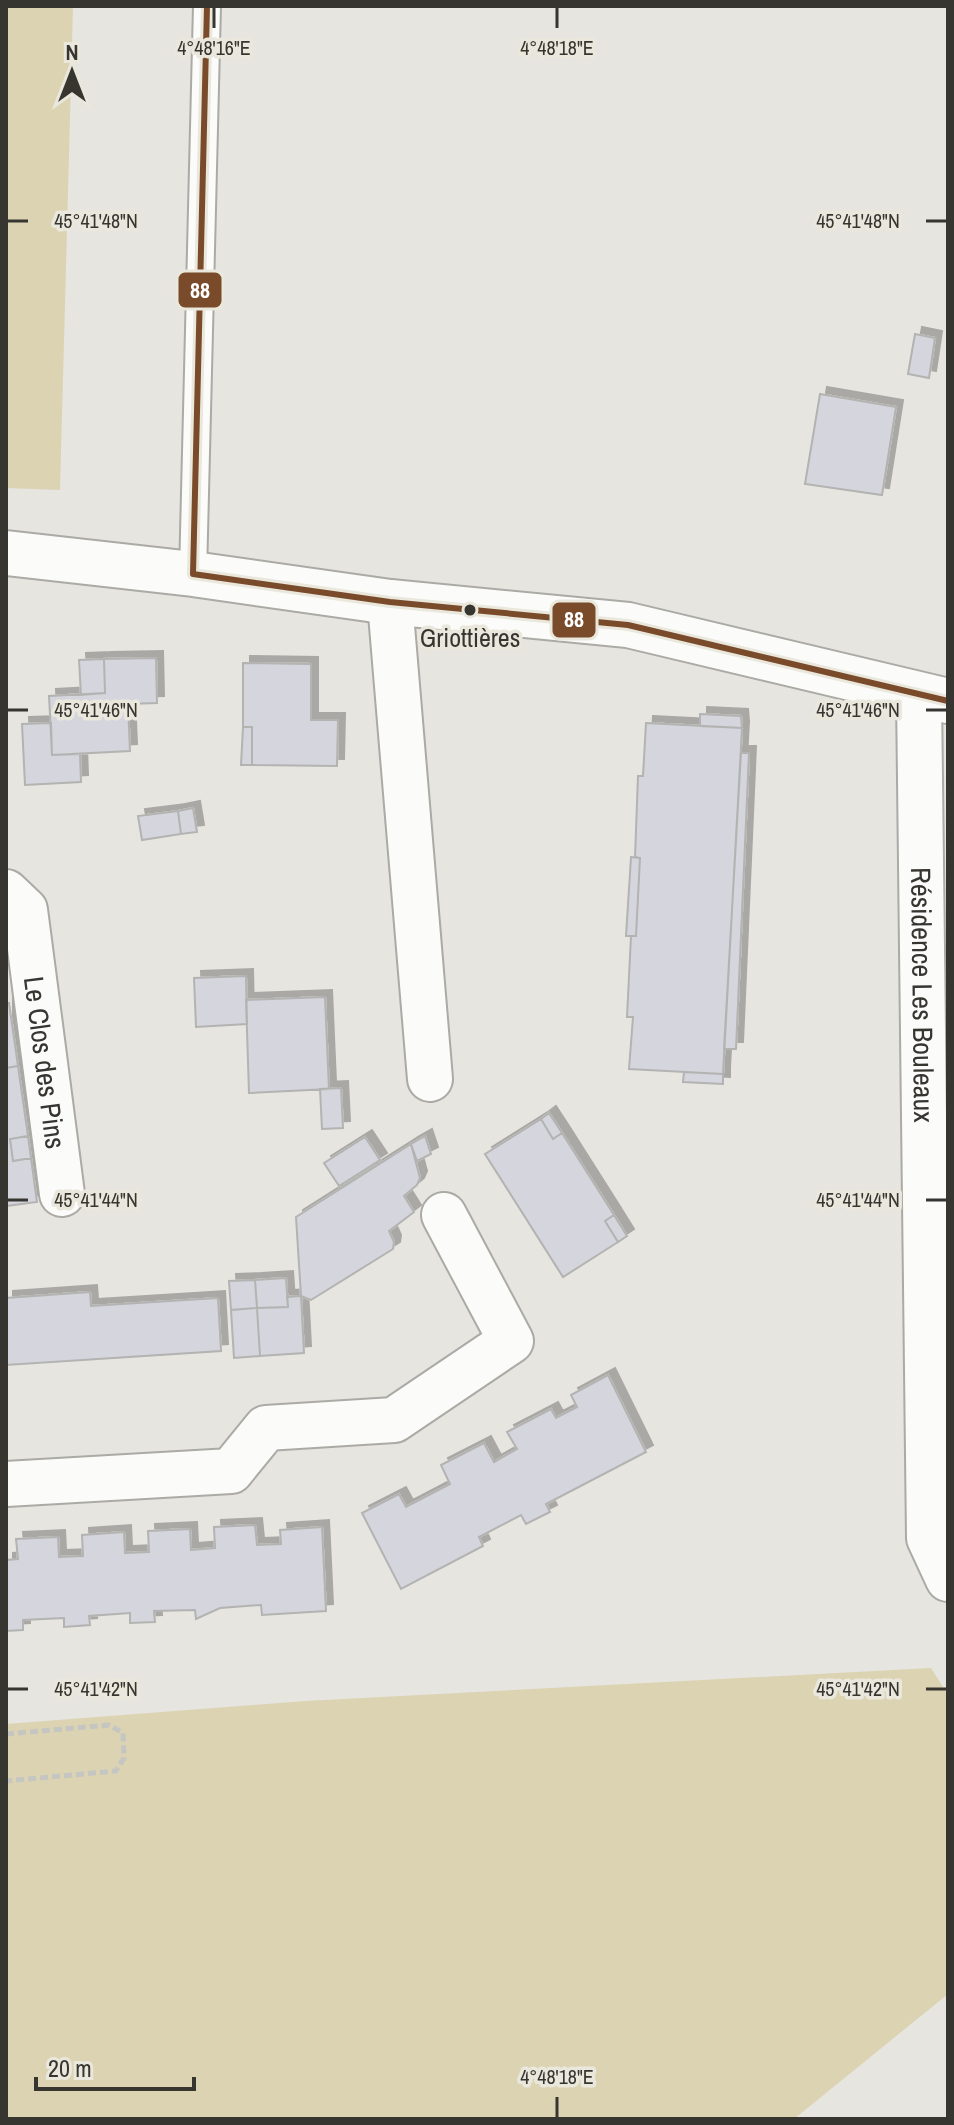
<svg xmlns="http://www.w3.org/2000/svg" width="954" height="2125" font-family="'Archivo Narrow',sans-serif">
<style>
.green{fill:#dcd3b2}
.building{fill:#d5d5dd;stroke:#b3b3b2;stroke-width:2;filter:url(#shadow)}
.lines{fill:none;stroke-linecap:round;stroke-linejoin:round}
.lane-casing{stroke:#abaaa5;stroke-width:30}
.street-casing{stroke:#abaaa5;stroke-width:48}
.path{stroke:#c5c5c2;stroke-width:5;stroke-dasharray:8 4;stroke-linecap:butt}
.lane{stroke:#fbfbfa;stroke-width:26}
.street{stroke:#fbfbfa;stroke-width:44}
.bus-1-casing{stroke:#eae7dc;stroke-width:12}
.bus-1{stroke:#7a4b2a;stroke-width:6}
.ticks{fill:none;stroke:#363530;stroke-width:3}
.bus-dot{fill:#363530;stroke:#eae7dc;stroke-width:3}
.labels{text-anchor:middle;stroke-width:7;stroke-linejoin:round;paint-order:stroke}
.bus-label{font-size:26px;fill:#363530;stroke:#eae7dc}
.street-label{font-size:28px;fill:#363530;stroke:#eae7dc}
.ticks-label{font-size:20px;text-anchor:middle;fill:#363530;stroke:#eae7dc;stroke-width:7;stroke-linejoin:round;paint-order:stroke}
.line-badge{stroke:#eae7dc;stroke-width:3}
.badge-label{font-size:22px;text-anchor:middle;font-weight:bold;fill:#fff}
</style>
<defs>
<filter id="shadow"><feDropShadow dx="7" dy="-7" stdDeviation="0" flood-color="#0004"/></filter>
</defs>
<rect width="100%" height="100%" fill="#e6e5e0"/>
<path class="green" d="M6 6H73L60 490 6 488Z
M931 1668 948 1695V1994L794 2119H6V1724L306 1701Z"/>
<path class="building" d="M915 334 935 338 929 378 908 374Z
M820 394 896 407 882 495 805 484Z
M156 658 157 703 128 704 130 751 52 755 49 696 105 693 104 659Z
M104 659 105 693 81 695 79 660Z
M243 663 311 664V720H338L337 766 252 765V727H243Z
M700 714 741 716 742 728 700 726Z
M51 723 52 755 80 754 81 782 25 785 22 724Z
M646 723 742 728 723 1074 629 1069 633 1017H627L631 936H636L640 858 635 857 638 776H643Z
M243 727H252V765H241Z
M741 753H749L736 1049H724Z
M193 808 197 832 181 834 178 811Z
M178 811 181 834 142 840 138 816Z
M631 857 640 858 636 936H626Z
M246 976 247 1024 196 1027 194 978Z
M325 997 329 1089 249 1093 246 1000Z
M6 1003H9L18 1066 6 1068Z
M18 1066 28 1136 10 1139 13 1161 31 1158 37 1202 6 1206V1068Z
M684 1072 723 1074V1084L683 1082Z
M341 1088 343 1128 322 1129 320 1089Z
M549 1113 562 1133 553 1139 541 1119Z
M541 1119 553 1139 562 1133 614 1215 605 1221 618 1242 563 1277 485 1154Z
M28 1136 31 1158 13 1161 10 1139Z
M425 1136 431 1154 417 1161 411 1144Z
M365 1137 380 1160 339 1186 324 1163Z
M411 1144 420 1178 417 1185 404 1196 414 1212 389 1231 394 1242 393 1249 311 1300 301 1296 296 1217Z
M614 1215 627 1236 618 1242 605 1221Z
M286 1278 288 1307 257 1308 255 1280Z
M255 1280 257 1308 231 1310 229 1281Z
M90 1292 91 1306 218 1298 221 1351 6 1365V1298Z
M301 1296 304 1353 260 1356 257 1308 288 1307 287 1297Z
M257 1308 260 1356 234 1358 231 1310Z
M608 1375 646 1452 546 1504 550 1512 526 1524 521 1515 479 1537 483 1546 401 1589 362 1513 399 1494 406 1507 450 1484 441 1465 484 1443 494 1462 517 1449 507 1432 551 1409 556 1418 577 1407 571 1395Z
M255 1525 257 1545 281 1544 280 1530 322 1527 326 1611 262 1615 261 1605 220 1608 196 1619 195 1610 154 1611 155 1622 130 1623V1613L89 1616 90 1625 64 1627V1618L23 1620V1630L6 1631V1560L18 1559 16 1539 58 1537 59 1557 83 1556 82 1535 124 1532 125 1553 149 1552 148 1531 190 1529 191 1550 215 1548 214 1527Z"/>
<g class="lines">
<g class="lane-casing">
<path id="lane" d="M193 574 207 6"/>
</g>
<g class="street-casing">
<g id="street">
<path d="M6 553 193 574 390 602 628 625 948 701"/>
<path d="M390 602 430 1079"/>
<path id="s1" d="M919 695 929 1538 948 1579"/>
<path id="s2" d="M6 892 25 910 62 1194"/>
<path d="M6 1484 231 1471 266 1428 394 1420 511 1341 444 1215"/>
</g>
</g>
<path class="path" d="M6 1734 109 1725 123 1733 124 1758 116 1771 6 1781"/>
<use href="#lane" class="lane"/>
<use href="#street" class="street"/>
<g class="bus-1-casing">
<path id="bus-1" d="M193 574 390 602 628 625 948 701
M193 574 207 6"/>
</g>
<use href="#bus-1" class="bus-1"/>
</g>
<path class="ticks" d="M214 8V28M557 8V28M8 221H28M926 221H946M8 710H28M926 710H946M8 1200H28M926 1200H946M8 1689H28M926 1689H946M557 2097V2117"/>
<circle class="bus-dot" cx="470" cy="610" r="7"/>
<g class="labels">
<g class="bus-label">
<text x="470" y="647">Griottières</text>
</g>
<g class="street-label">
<text dy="10" stroke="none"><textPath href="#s1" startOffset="300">Résidence Les Bouleaux</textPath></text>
<text dy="10" stroke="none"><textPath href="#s2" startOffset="180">Le Clos des Pins</textPath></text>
</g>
</g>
<g class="ticks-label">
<text x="214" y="55">4°48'16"E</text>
<text x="557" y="55">4°48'18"E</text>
<text x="96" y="228">45°41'48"N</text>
<text x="858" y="228">45°41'48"N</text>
<text x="96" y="717">45°41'46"N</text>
<text x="858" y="717">45°41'46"N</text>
<text x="96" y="1207">45°41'44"N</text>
<text x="858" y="1207">45°41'44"N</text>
<text x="96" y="1696">45°41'42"N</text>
<text x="858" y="1696">45°41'42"N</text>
<text x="557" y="2084">4°48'18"E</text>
</g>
<g class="line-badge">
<rect x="177" y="271" width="46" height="38" rx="8" fill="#7a4b2a"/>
<rect x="551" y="601" width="46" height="38" rx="8" fill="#7a4b2a"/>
</g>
<g class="badge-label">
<text x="200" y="298">88</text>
<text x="574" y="627">88</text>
</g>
<rect width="954" height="2125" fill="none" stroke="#363530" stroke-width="16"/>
<g transform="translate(72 72)" stroke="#eae7dc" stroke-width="6" paint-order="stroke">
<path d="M0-6L14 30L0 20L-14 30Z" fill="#363530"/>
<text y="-12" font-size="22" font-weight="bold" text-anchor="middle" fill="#363530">N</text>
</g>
<path d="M36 2077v12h158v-12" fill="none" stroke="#363530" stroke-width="4"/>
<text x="48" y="2077" font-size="24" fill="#363530" stroke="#eae7dc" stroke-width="6" paint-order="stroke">20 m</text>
</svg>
